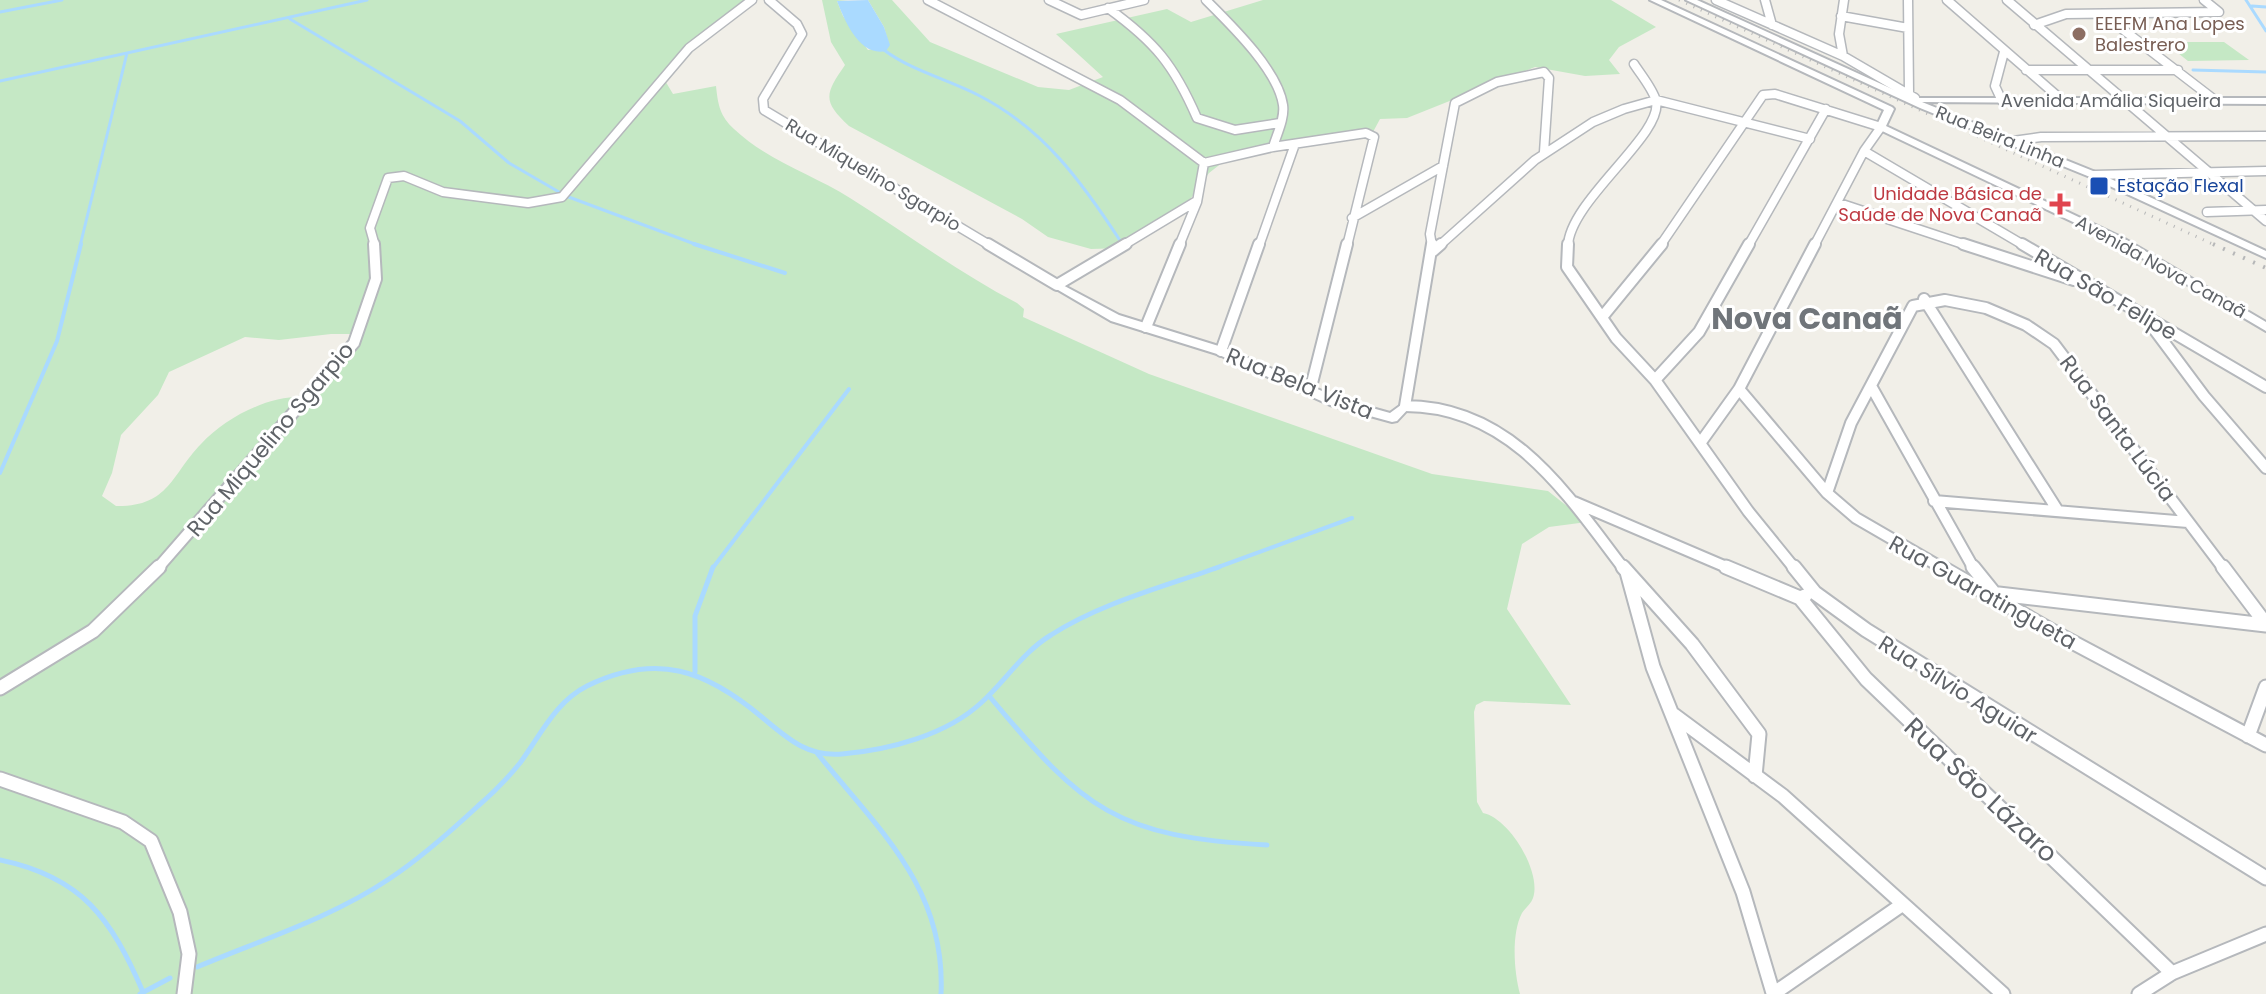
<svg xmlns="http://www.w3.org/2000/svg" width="2266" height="994" font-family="Poppins,sans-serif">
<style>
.green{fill:#c5e8c5;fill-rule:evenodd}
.water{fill:#aadaff}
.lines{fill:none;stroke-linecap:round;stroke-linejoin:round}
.stream-far2{stroke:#aadaff;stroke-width:3}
.stream-far1{stroke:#aadaff;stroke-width:4}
.stream{stroke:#aadaff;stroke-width:5}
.minor-far2-casing{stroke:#b5b8bc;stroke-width:11}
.minor-far1-casing{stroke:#b5b8bc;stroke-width:14}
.minor-casing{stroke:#b5b8bc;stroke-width:17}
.tertiary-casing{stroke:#b5b8bc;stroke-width:4}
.minor-far2{stroke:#fff;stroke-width:8}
.minor-far1{stroke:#fff;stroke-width:10}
.minor{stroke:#fff;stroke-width:13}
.tertiary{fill:#fff;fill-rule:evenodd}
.rail-far1{stroke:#b6b7b8;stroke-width:3;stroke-dasharray:1 7;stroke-linecap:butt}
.rail{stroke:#b6b7b8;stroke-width:4;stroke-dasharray:2 9;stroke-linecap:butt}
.education-dot{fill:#8d6e63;stroke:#fff;stroke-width:3}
.transit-dot{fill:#1a4fb4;stroke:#fff;stroke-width:3}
.health-dot{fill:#e0444e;stroke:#fff;stroke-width:3}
.labels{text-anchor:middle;stroke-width:6;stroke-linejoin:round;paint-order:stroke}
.far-education-label{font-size:18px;fill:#785e54;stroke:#fff;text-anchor:start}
.far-street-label{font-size:18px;fill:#5f6368;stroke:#fff}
.far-transit-label{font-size:18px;fill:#164399;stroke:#fff;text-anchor:start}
.far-health-label{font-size:18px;fill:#be3a42;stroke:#fff;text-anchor:end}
.street-label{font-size:22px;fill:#5f6368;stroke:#fff}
.near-street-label{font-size:26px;fill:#5f6368;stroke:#fff}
.district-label{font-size:30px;font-weight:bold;fill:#70757a;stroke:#fff}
</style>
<rect width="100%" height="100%" fill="#f1efe8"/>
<path class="green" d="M0 0H747L665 72 664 79 673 94 716 86C718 105 720 116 734 129 768 161 812 174 850 198 906 233 959 273 1017 303L1024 309 1023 317 1149 374 1432 474 1548 491 1587 522 1549 527 1522 544 1507 609 1571 705 1484 701 1476 705 1474 712 1477 802 1483 813C1509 818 1542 872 1533 898 1531 904 1525 908 1522 913 1511 934 1514 972 1520 994H0ZM331 334H354L318 376 306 397C269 395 226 417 201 444 171 475 169 507 116 506L102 496 112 473 121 435 158 395 169 372 245 337 279 340Z
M822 0H848L837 1 843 16 868 50 889 45 884 27 868 0H892L930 42 1038 87 1069 90 1103 77 1056 34 1167 9 1191 22 1263 0H1611L1656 27 1619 47 1609 60 1620 74 1585 76 1535 67 1407 118 1380 119 1373 132 1223 162 1209 173 1178 216 1123 248 1091 249 1048 237 1022 219 849 126C822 101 825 94 845 65L831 42Z
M2164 42H2224L2249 60 2188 61Z"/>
<path class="water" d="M868 0 884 27 890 45 886 51C860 57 845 22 837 1Z"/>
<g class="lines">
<path class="stream-far2" d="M2246 0 2266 31
M2252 6 2266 7
M0 12 62 0
M290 19 460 121 509 163 559 192
M884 50C912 71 947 79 978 95 1043 128 1082 182 1121 242
M2193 70 2266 72
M0 81 367 0
M566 196 700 246
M80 246 127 53"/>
<path class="stream-far1" d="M694 244 785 273
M0 473 57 341 81 244
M712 569 849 389
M1213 569 1352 518"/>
<path class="stream" d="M695 672V616L713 567
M990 697C1084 810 1117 837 1267 845
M817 753C879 830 946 888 941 994
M0 860C82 877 111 918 143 992
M197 967C261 940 331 918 389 879 421 858 450 832 478 806 493 793 507 779 520 763 540 736 555 702 587 686 657 652 706 670 763 718 788 739 808 757 842 754 889 750 947 735 982 702 1006 680 1023 652 1051 635 1101 603 1163 587 1219 567
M140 994 170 978"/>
<g class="minor-far2-casing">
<path id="minor-far2" d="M769 0 797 24 802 34 763 99 764 110 991 246
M928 0 1120 100 1204 163
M1049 0 1081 15 1144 0
M1206 0C1230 24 1278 70 1283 105 1285 118 1277 134 1273 147
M1716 0 1843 56 1915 98
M1765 0 1772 25
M1908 0 1909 92
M1947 0 2063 101
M2007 0 2266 221
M1108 8C1155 42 1174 65 1197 118L1235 130 1280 123
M2104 15 2216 101
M1841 16 1908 28
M2034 25 2066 14 2219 12 2204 0
M1843 56 1839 34 1844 0
M2026 70H2178
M2002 101 1995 86 2004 52
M2013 141 2041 137 2266 136
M1864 151 2025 246
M1204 163 1273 147 1366 133 1374 137 1347 246
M2094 175 2266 171
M1839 203 1969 246
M2207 212 2266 210
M1352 218 1443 166
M375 246 370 228 388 178 404 176 443 192 528 203 562 197 689 48 752 0
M1122 246 1195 202
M1179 246 1197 202 1204 163
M1259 246 1295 144
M1432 246 1430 234 1455 103 1497 82 1544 72 1549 78 1544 152
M1439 246 1535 160 1593 122 1624 109 1656 100 1810 139
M1568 246C1569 201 1664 134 1656 101 1653 89 1641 75 1634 64
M1660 246 1763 95 1775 94 1881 127 1864 151 1814 246
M1748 246 1826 109"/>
</g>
<g class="minor-far1-casing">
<path id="minor-far1" d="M988 244 1057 285 1126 244
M1432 244 1405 406C1511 406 1566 493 1624 569
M1568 244 1567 267 1616 338 1655 380 1748 511 1795 569
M1963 244 2074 280
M2022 244 2266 387
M1433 251 1441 244
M1924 299 2058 511
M1603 316 1662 244
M2148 321 2204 396 2266 468
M1146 327 1180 244
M1221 351 1259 244
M1655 380 1699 332 1749 244
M1871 386 1974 569
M1739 389 1827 493 1856 518 1944 569
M1310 391 1347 244
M1701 442 1739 389 1815 244
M1827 493 1851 423 1913 306 1945 300 1986 308 2026 325 2054 344 2224 569
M1934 501 2188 522
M1574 502 1731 569
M157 569 354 343 376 279 374 244"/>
</g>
<g class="minor-casing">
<path id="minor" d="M1623 567 1692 644 1759 734 1755 776
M1726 567 1800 598 1805 596
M1794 567 1815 593 1866 630 2266 878
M1941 567 2059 635 2266 745
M1973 567 1994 593
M2223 567 2266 624
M1627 572 1653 667 1743 892 1773 993
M1990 593 2266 625
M1800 598 1866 679 2172 973
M0 688 93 631 159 567
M1674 715 1783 796 2003 994
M2248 736 2266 687
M0 779 123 822 151 841 180 912 189 954 184 994
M1773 994 1903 904
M2139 994 2172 973 2266 934"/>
</g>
<g class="tertiary-casing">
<path id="tertiary" d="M1650 0H1661L1892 107 1894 109 1886 126 2123 238 2266 322V331L2115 242 1878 129 1876 127 1884 110Z
M1686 0H1697L1912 98H2266V104L1922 102 2098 173 2266 251V258L2090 177 1920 108Z
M1057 282 1119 315 1225 348 1340 399 1390 413 1405 402 1411 406 1397 421 1392 422 1330 405 1217 354 1111 321 1053 287 1051 285Z"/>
</g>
<use href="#minor-far2" class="minor-far2"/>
<use href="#minor-far1" class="minor-far1"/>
<use href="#minor" class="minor"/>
<use href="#tertiary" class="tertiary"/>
<path class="rail-far1" d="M1679 0 2217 246"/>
<path class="rail" d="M2213 244 2266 268"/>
</g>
<circle class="education-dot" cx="2079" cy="34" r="8"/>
<rect class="transit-dot" x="2089" y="176" width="20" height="20" rx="4"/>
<path class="health-dot" d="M2056 192h8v8h8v8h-8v8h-8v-8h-8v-8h8z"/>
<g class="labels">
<g class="far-education-label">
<text x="2095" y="30">EEEFM Ana Lopes<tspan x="2095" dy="21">Balestrero</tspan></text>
</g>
<g class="far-street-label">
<text x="2111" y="107">Avenida Amália Siqueira</text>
<text transform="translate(2000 137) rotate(22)" y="6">Rua Beira Linha</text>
<text transform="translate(873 175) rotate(31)" y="6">Rua Miquelino Sgarpio</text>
<text transform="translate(2161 267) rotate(29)" y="6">Avenida Nova Canaã</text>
</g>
<g class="far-transit-label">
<text x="2117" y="192">Estação Flexal</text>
</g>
<g class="far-health-label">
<text x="2042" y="200">Unidade Básica de<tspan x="2042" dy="21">Saúde de Nova Canaã</tspan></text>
</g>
<g class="street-label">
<text transform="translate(2106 294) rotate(30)" y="8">Rua São Felipe</text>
<text transform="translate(1300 383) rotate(22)" y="8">Rua Bela Vista</text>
<text transform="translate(2118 428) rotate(53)" y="8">Rua Santa Lúcia</text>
<text transform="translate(270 439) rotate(-50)" y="8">Rua Miquelino Sgarpio</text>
<text transform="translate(1983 592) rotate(29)" y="8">Rua Guaratingueta</text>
<text transform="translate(1958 689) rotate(32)" y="8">Rua Sílvio Aguiar</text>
</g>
<g class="near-street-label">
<text transform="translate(1981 790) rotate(43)" y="9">Rua São Lázaro</text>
</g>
<g class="district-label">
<text x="1807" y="329">Nova Canaã</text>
</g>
</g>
</svg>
